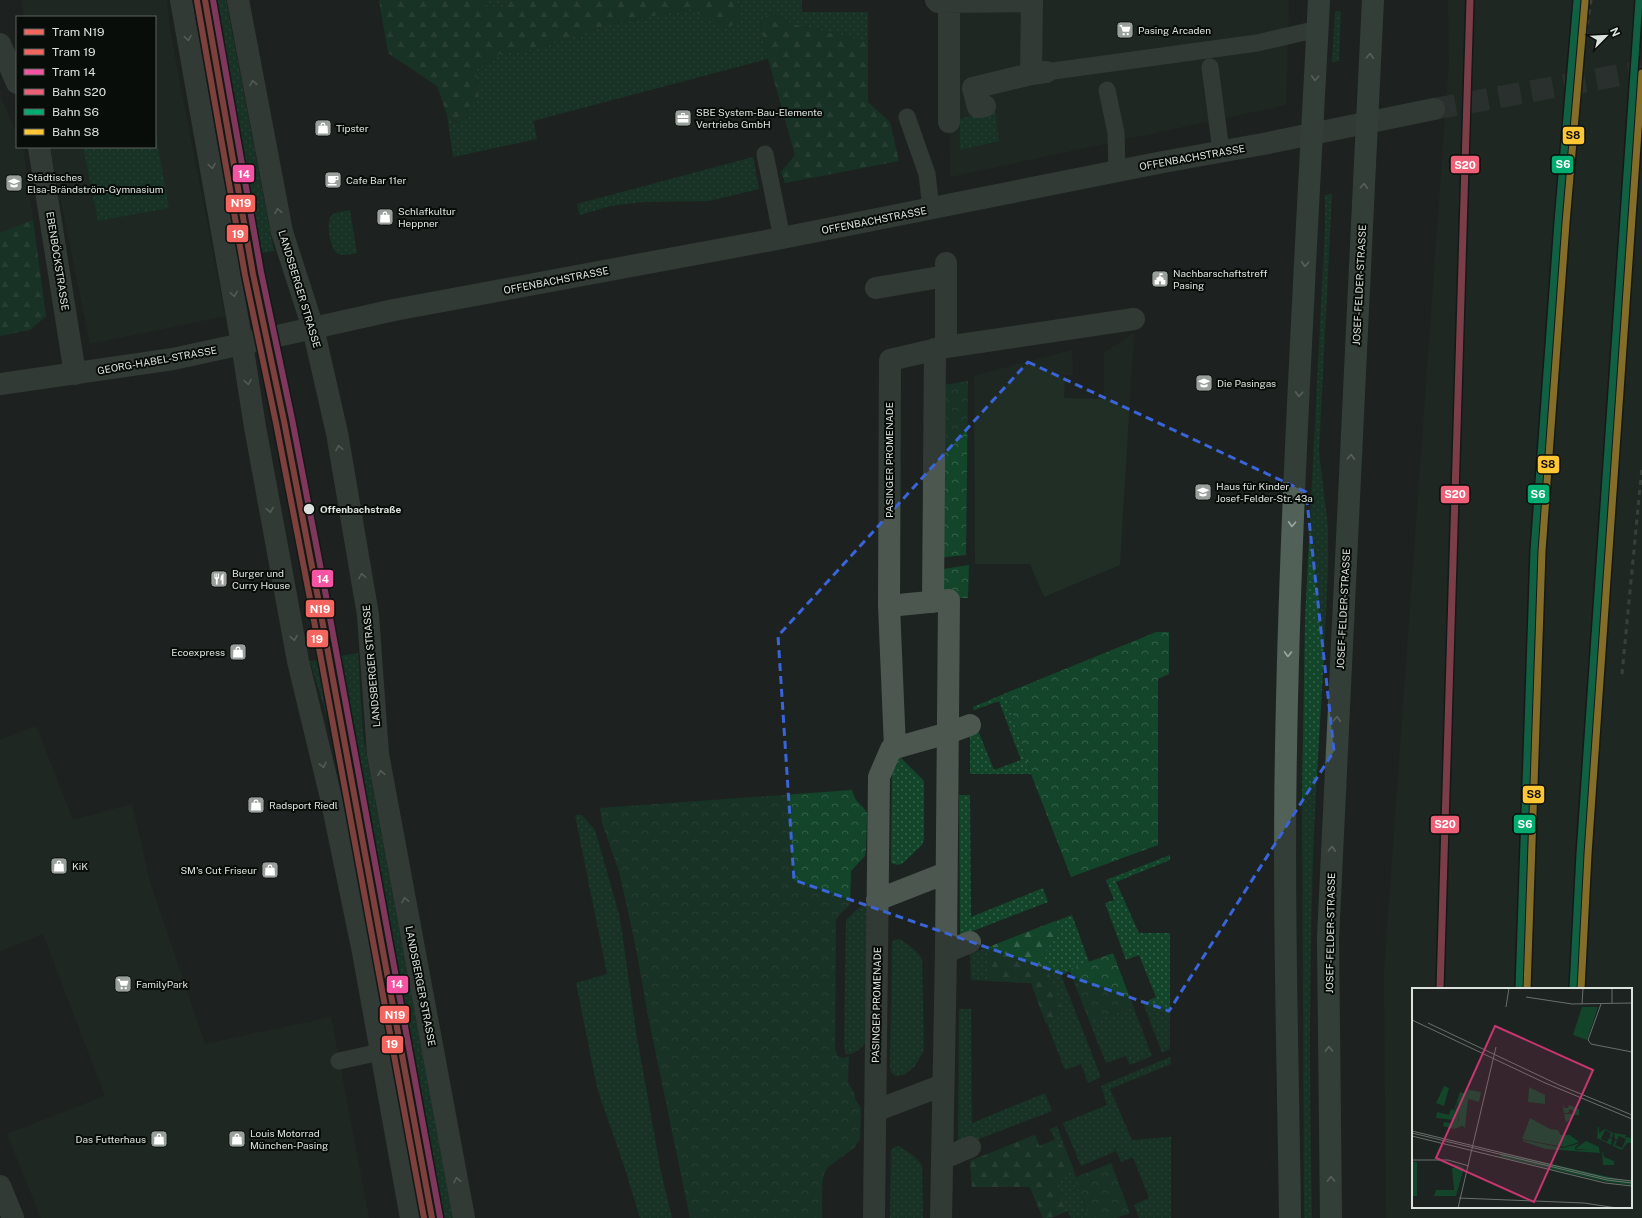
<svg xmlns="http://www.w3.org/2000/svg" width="1642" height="1218" font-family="'Public Sans',sans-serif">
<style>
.built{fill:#202e25;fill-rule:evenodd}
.grass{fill:url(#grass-dots)}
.forest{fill:url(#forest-firs)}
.park{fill:url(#park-crowns)}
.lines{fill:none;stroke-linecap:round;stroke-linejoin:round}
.tertiary-tunnel{stroke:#3a403c;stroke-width:22;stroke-dasharray:22 11;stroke-linecap:butt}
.service{stroke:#4c5750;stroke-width:17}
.pedestrian{stroke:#4c5750;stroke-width:22}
.minor{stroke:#4c5750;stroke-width:22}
.tertiary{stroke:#4c5750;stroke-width:22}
.primary{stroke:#516157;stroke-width:22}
.rail{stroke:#5b635e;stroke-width:3;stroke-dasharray:5 5;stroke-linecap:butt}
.primary-bridge{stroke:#516157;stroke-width:22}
.rail-1-casing{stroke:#090d0a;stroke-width:10}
.rail-2-casing{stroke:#090d0a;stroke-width:10}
.rail-3-casing{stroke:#090d0a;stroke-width:10}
.rail-1{stroke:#ee6078;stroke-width:7}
.rail-2{stroke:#00ac6f;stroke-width:7}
.rail-3{stroke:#ffc734;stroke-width:7}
.tram-1-casing{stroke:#090d0a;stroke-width:9}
.tram-2-casing{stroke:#090d0a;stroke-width:9}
.tram-3-casing{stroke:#090d0a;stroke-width:9}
.tram-1{stroke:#f3655e;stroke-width:6}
.tram-2{stroke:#f3655e;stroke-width:6}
.tram-3{stroke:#f753a3;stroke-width:6}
.oneway{stroke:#949d97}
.oneway2{stroke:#9da8a1}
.marked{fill:none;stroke:#3a64d9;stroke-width:3;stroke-dasharray:8 5;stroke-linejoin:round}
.stop-dot{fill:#dce3de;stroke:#090d0a;stroke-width:1.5}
.labels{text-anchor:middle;stroke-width:4;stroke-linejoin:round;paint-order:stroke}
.poi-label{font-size:10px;fill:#dce3de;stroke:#090d0a;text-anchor:start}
.street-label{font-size:10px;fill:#dce3de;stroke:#090d0a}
.stop-label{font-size:10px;font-weight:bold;fill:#dce3de;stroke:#090d0a;text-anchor:start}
.inset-road{fill:none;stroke:#69706c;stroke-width:1}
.view{fill:#c6366f;fill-opacity:0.15;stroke:#c6366f;stroke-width:2}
.inset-edge{fill:none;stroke:#dce3de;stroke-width:2}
.line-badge{stroke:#090d0a;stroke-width:1.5}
.badge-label{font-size:11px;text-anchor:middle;font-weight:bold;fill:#fff}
.pale-badge-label{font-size:11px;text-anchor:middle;font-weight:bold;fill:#111}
</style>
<defs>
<pattern id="grass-dots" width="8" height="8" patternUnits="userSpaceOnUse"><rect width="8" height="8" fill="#13452b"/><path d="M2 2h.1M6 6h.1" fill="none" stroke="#356049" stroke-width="1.8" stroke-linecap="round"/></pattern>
<pattern id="forest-firs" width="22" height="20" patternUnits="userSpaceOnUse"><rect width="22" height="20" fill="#13452b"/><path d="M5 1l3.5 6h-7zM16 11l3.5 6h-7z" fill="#356049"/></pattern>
<pattern id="park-crowns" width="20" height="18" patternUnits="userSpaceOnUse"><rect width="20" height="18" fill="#13452b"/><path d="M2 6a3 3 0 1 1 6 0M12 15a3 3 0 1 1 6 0" fill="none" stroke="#356049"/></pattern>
</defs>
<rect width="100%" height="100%" fill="#1d2320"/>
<path class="built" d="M21 0H167L171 36 225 316 90 344 50 147H155V17H24Z
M949 0H1289L1286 105 950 177Z
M1448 0H1642V1218H1386L1384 971 1449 63ZM1413 989H1631V1207H1413Z
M0 96 17 133V147H23L46 316 30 330 0 336Z
M1134 333 1120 565 1044 597 1030 564H975L974 376 1072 350 1073 375H1065L1064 398 1104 399V353Z
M36 726 73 820 132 804 150 882 205 1044 331 1017 369 1218H41L7 1134 105 1096 43 934 0 951V740Z"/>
<path class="grass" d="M198 0H226L274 251 246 256Z
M484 0H507L503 8 485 7Z
M736 0H802V12H868V42L793 24 770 12 760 23 768 59 533 121 537 139 453 157 447 115 458 123 479 99 476 70 503 52 538 49 607 25 691 9 712 22 740 8Z
M1335 11H1341L1339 61 1332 62Z
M995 110 999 141 960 150V119Z
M155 131 169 208 98 221 83 147H155Z
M753 157 759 189 709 201 643 202 610 206 580 215 577 204Z
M1332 194 1319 452 1328 526V568C1325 656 1318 744 1314 832 1309 961 1309 1089 1312 1218H1304L1302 796 1305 620 1325 226V195Z
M350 210 357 253C351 254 344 256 338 254 330 250 325 221 332 215 336 212 345 211 350 210Z
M358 653 363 736 453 1218H423L334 740 310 661Z
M1006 693 1031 774H970V730L977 728 994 770 1021 760 999 701 974 710 973 707Z
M898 758H901L924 781V839L922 845 903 863 898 865 891 863 892 762Z
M959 795H970L971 917 1043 888 1048 902 960 936Z
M575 815H582L595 830 620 918 636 1031 661 1172 672 1218H640L625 1169 597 1088 576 983 607 974Z
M1170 855V860L1116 882 1139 933H1170V1049L1162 1053 1143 1003 1156 997 1139 955 1126 960 1105 903 1114 900 1106 880Z
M866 904 868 906 867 1041C862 1047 854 1056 846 1054L844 1048 846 920 858 908Z
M1072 915 1089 962 1069 969 1070 971 1061 975 1101 1077 1088 1083 1081 1064 1065 1070 1031 983 971 980 970 954Z
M900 939 914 949 922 958 924 1051 915 1066 904 1075 896 1076 892 1074 890 1068 892 943 894 940Z
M1133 1006 1152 1056 1130 1065 1126 1056 1106 1063 1090 1023Z
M959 1009H971L972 1123 1045 1093 1052 1111 958 1147Z
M1170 1057 1171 1064 1110 1089 1132 1140 1171 1137V1218H1139L1134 1205 1149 1198 1133 1157 1121 1162 1116 1151 1081 1166 1063 1123 1107 1105 1101 1086Z
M1057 1126 1076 1177 1074 1178 1090 1218H1071L1068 1211 1050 1218H1043L1030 1187H972L970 1161 1035 1135 1039 1146 1055 1140 1050 1129Z
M899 1146 914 1156 922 1165 923 1218H890L891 1150 894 1147Z"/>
<path class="forest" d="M379 0H484L486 7 503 8 507 0H736L740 8 739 22 725 28 712 22 690 9 607 25 538 49 503 52 476 70 479 99 459 123 447 115 437 86 388 53Z
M770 12 793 24 868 42V102L890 122 899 161 785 183 781 172 795 155 768 59 760 23Z
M33 220 46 316 30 330 0 336V233Z
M1055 921 1060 934 1042 955 1063 1012 1057 1018 1046 1024 1031 983 989 981 987 954 994 945Z
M1035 1135 1039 1146 1055 1140 1065 1148 1073 1168 1058 1180 1065 1212 1050 1218H1043L1030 1187H972L970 1161Z"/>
<path class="park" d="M968 381 966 555 937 558 938 386Z
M969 565 968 598H944L943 569Z
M1156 632H1169V674L1158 679V845L1071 877 1031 774 1006 693Z
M852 790C856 805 862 803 867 813L866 850 865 856 851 871 850 905 840 914 836 920 835 1049 838 1056 843 1058 849 1056 848 1082 855 1095V1099L861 1108 860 1139 854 1148 828 1167 824 1174 822 1185V1218H690L648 1016 634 938 619 872 602 823 600 808Z
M1113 953 1133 1006 1090 1023 1069 969Z
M1111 1163 1130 1213 1117 1218H1090L1074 1178Z"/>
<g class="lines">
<path class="tertiary-tunnel" d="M1434 109 1642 71"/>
<path class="service" d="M1210 67 1221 151
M1046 72 1257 43 1318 29
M1107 90 1116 133 1117 171
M907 117 927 174 931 208
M765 154 782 238
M339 1061 380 1052"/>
<path class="pedestrian" d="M936 0 938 2 1032 1
M1032 0 1031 74 1046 72
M949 2V122
M985 106 978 107 973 88 1031 74
M876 288 946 276
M946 347V263
M933 602 935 349
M895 748 948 733 970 725
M877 900 946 873
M946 952 970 942
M875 1111 943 1085
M942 1159 970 1147
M874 1218 879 777 891 749 895 748 889 606
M941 1218 946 952 949 600 889 606 890 360 946 347 1134 319"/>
<path class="minor" d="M238 0 282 232 313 328
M0 44 17 83
M39 147 75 374
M0 384 173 359 242 344 181 0
M0 1186 13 1218"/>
<path class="tertiary" d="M313 328 337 433 368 615 378 754 464 1218
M411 1218 363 952 332 802 298 661 255 427 242 344 394 310 782 238 1163 162 1263 144 1434 109"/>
<path class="primary" d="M1372 20 1373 0
M1317 39 1319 0
M1290 1218C1288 1062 1283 905 1286 749 1289 574 1298 400 1307 225
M1331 1218 1328 938 1362 225"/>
<path class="rail" d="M1558 222 1591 0
M1622 674 1642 467"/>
<path class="primary-bridge" d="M1307 225 1317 39
M1362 225 1372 20"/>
<g class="rail-1-casing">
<path id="rail-1" d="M1440 989 1470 0"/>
</g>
<g class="rail-2-casing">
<path id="rail-2" d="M1519 989 1534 551 1558 222 1577 0
M1573 989 1580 854 1639 0"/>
</g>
<g class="rail-3-casing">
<path id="rail-3" d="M1527 989 1542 551 1566 223 1585 1
M1581 989 1588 854 1642 73"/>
</g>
<use href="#rail-1" class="rail-1"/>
<use href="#rail-2" class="rail-2"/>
<use href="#rail-3" class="rail-3"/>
<g class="tram-1-casing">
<path id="tram-1" d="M205 0 253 274 284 421 318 598 432 1218"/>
</g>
<g class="tram-2-casing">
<path id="tram-2" d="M197 1 245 275 276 423 310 599 424 1218"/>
</g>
<g class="tram-3-casing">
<path id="tram-3" d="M213 0 261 272 292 419 326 596 440 1217"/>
</g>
<use href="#tram-1" class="tram-1"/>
<use href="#tram-2" class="tram-2"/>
<use href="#tram-3" class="tram-3"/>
</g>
<defs><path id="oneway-chevron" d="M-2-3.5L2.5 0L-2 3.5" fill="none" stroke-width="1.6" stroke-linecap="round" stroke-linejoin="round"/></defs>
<g class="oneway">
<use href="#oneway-chevron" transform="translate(188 38) rotate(80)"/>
<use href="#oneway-chevron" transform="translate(253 83) rotate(-100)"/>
<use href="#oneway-chevron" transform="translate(212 166) rotate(80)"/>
<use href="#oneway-chevron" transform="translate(278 211) rotate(-101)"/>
<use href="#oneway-chevron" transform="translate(234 294) rotate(81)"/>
<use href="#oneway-chevron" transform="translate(248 382) rotate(81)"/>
<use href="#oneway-chevron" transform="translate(339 448) rotate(-100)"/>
<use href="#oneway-chevron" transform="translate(270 510) rotate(80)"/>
<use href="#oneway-chevron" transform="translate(362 576) rotate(-100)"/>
<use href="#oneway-chevron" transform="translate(294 638) rotate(80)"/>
<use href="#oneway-chevron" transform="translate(323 765) rotate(76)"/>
<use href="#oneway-chevron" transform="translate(381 773) rotate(-101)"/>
<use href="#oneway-chevron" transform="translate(405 900) rotate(-101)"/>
<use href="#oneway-chevron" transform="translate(457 1180) rotate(-101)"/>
</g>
<g class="oneway2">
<use href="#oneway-chevron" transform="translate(1370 56) rotate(-87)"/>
<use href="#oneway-chevron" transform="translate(1315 78) rotate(93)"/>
<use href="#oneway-chevron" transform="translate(1364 186) rotate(-87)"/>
<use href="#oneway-chevron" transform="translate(1305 264) rotate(93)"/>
<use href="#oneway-chevron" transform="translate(1299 394) rotate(93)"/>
<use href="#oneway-chevron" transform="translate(1351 457) rotate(-87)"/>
<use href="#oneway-chevron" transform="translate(1292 524) rotate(93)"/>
<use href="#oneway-chevron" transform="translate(1288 654) rotate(91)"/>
<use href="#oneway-chevron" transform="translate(1337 719) rotate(-87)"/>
<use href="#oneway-chevron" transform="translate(1332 849) rotate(-87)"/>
<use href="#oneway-chevron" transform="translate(1329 1049) rotate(-91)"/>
<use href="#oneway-chevron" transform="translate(1331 1179) rotate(-91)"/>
</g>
<path d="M0 0H1642V1218H0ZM1028 362 1306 492 1334 751 1169 1011 794 880 778 636Z" fill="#1d2320" fill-opacity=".55" fill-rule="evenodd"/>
<path class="marked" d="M1028 362 1306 492 1334 751 1169 1011 794 880 778 636Z"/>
<defs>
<g id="supermarket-square" transform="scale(0.9)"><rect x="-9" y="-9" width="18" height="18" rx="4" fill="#99a09c" stroke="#090d0a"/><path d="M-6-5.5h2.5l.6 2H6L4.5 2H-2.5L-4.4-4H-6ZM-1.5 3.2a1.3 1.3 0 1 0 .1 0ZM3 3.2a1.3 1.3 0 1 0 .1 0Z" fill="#fff"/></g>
<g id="office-square" transform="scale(0.9)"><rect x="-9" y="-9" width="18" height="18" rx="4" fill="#99a09c" stroke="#090d0a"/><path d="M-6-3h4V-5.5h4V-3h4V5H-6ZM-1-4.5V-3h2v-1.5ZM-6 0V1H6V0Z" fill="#fff"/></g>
<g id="shop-square" transform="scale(0.9)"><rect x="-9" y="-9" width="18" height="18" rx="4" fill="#99a09c" stroke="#090d0a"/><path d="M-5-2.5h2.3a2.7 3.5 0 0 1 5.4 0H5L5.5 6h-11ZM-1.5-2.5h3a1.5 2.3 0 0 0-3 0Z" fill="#fff"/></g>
<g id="cafe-square" transform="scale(0.9)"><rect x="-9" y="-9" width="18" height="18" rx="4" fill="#99a09c" stroke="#090d0a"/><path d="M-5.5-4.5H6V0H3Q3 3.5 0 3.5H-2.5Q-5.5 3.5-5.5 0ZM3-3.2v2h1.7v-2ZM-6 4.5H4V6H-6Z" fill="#fff"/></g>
<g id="school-square" transform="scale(0.9)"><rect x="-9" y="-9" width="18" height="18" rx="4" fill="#99a09c" stroke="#090d0a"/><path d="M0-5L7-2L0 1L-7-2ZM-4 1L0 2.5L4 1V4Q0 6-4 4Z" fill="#fff"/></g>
<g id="civic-square" transform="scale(0.9)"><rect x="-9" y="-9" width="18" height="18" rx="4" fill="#99a09c" stroke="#090d0a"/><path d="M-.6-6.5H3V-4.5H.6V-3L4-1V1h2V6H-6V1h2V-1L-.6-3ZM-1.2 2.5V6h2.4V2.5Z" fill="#fff"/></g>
<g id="restaurant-square" transform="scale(0.9)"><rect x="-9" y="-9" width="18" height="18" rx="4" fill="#99a09c" stroke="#090d0a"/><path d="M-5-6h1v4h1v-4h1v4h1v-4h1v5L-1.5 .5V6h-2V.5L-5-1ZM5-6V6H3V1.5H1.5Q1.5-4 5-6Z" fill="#fff"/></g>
</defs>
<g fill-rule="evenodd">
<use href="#supermarket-square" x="1125" y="30"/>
<use href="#office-square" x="683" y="118"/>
<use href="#shop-square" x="323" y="128"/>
<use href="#cafe-square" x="333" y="180"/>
<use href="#school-square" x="14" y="183"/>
<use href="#shop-square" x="385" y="217"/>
<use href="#civic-square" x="1160" y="279"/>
<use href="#school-square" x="1204" y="383"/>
<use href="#school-square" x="1203" y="492"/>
<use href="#restaurant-square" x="219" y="579"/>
<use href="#shop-square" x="238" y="652"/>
<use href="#shop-square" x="256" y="805"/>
<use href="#shop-square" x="59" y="866"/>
<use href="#shop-square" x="270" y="870"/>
<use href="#supermarket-square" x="123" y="984"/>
<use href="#shop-square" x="159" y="1139"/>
<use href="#shop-square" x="237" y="1139"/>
</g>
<circle class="stop-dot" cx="309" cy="509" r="6"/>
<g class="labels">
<g class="poi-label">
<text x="1138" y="34">Pasing Arcaden</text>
<text x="696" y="116">SBE System-Bau-Elemente<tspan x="696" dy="12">Vertriebs GmbH</tspan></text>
<text x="336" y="132">Tipster</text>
<text x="27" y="181">Städtisches<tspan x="27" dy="12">Elsa-Brändström-Gymnasium</tspan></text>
<text x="346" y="184">Cafe Bar 11er</text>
<text x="398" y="215">Schlafkultur<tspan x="398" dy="12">Heppner</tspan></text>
<text x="1173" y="277">Nachbarschaftstreff<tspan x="1173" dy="12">Pasing</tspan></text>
<text x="1217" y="387">Die Pasingas</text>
<text x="1216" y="490">Haus für Kinder<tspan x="1216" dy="12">Josef-Felder-Str. 43a</tspan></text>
<text x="232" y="577">Burger und<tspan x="232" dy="12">Curry House</tspan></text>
<text x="225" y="656" text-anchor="end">Ecoexpress</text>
<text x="269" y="809">Radsport Riedl</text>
<text x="72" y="870">KiK</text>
<text x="257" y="874" text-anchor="end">SM's Cut Friseur</text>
<text x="136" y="988">FamilyPark</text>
<text x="250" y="1137">Louis Motorrad<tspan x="250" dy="12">München-Pasing</tspan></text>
<text x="146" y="1143" text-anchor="end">Das Futterhaus</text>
</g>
<g class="street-label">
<text transform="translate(1192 157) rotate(-10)" y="4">OFFENBACHSTRASSE</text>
<text transform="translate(874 220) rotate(-11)" y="4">OFFENBACHSTRASSE</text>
<text transform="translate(58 261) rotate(81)" y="4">EBENBÖCKSTRASSE</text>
<text transform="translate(556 280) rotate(-11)" y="4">OFFENBACHSTRASSE</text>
<text transform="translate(1359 285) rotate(-87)" y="4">JOSEF-FELDER-STRASSE</text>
<text transform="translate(300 289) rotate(73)" y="4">LANDSBERGER STRASSE</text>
<text transform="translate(157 360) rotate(-10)" y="4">GEORG-HABEL-STRASSE</text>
<text transform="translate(889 460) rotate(-90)" y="4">PASINGER PROMENADE</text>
<text transform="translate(1343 609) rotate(-87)" y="4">JOSEF-FELDER-STRASSE</text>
<text transform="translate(371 666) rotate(-95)" y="4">LANDSBERGER STRASSE</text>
<text transform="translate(1330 933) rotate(-89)" y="4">JOSEF-FELDER-STRASSE</text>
<text transform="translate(421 986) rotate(79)" y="4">LANDSBERGER STRASSE</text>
<text transform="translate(876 1005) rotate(-89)" y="4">PASINGER PROMENADE</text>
</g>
<g class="stop-label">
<text x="320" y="513">Offenbachstraße</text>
</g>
</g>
<g transform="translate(1412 988)">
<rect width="220" height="220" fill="#1d2320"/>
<path d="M32 98 37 100 32 118 24 115ZM56 101 58 102 53 110 56 111 53 140 47 135 46 114 41 127 42 132 24 130 25 124 37 127 39 121 42 122 48 104 54 106ZM151 114 152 120H156L157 117 167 121V127H161L154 135 152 126H162V123L158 121 156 125H152L151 121ZM186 139H187V145L193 141 201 145 200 150 198 149 199 145 193 142 189 151 195 154 197 150 200 151 199 157 185 150ZM202 145 214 147 213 149 220 150V155H215L210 162 201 158 203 152 205 153 203 157 210 160 214 151 207 148 205 152 203 151ZM112 152 151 160 169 155 163 159V162L187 161 188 165 133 161 110 153ZM190 162 192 169 202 173V177H191ZM89 165 220 194V197L195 194 88 169Z" fill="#13452b"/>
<path d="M58 102 69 104 67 114 53 110ZM49 111 52 113 49 115 46 132 50 138 42 141 31 138 32 134 39 135 42 131 41 127ZM43 176 52 180 44 208H22L24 202H42L40 180H43Z" fill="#13452b"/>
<path d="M170 19H186L175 52 161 47ZM117 99 133 107V116L116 114ZM118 130 138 141 146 142 149 147H158L167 154 152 159 110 151ZM174 153 187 159V162L163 161ZM0 174H5V208H0Z" fill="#13452b"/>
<path class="inset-road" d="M200 0V15M114 9 160 16 220 15M170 16 171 0M189 16 176 52 179 56 220 64M94 19 97 0M0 32 131 94 220 131M16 35 147 97 220 127M0 143 194 190 220 193M0 145 195 192 220 195M0 148 193 195 220 198M0 172H36L57 178M47 210 172 215 205 220M46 220 84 59"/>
<path class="view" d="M83 38 181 82 122 214 24 170Z"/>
<rect width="220" height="220" class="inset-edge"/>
</g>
<g class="line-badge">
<rect x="1562" y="126" width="23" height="19" rx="4" fill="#ffc734"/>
<rect x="1551" y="155" width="23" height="19" rx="4" fill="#00ac6f"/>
<rect x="1450" y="155" width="30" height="19" rx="4" fill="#ee6078"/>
<rect x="232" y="164" width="23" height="19" rx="4" fill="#f753a3"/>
<rect x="225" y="194" width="31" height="19" rx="4" fill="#f3655e"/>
<rect x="226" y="224" width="23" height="19" rx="4" fill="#f3655e"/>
<rect x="1537" y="455" width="23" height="19" rx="4" fill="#ffc734"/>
<rect x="1527" y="484" width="23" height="20" rx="4" fill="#00ac6f"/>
<rect x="1440" y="485" width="30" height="19" rx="4" fill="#ee6078"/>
<rect x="311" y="569" width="23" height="19" rx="4" fill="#f753a3"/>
<rect x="305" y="599" width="30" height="19" rx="4" fill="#f3655e"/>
<rect x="306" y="629" width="23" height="19" rx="4" fill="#f3655e"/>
<rect x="1522" y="785" width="23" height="19" rx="4" fill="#ffc734"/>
<rect x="1513" y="814" width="23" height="20" rx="4" fill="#00ac6f"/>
<rect x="1430" y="815" width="30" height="19" rx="4" fill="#ee6078"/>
<rect x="386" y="975" width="23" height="19" rx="4" fill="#f753a3"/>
<rect x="379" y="1005" width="31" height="19" rx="4" fill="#f3655e"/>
<rect x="381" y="1035" width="23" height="19" rx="4" fill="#f3655e"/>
</g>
<g class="badge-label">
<text x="1563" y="168">S6</text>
<text x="1465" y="169">S20</text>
<text x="244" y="178">14</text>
<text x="241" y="207">N19</text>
<text x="238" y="238">19</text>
<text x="1538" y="498">S6</text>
<text x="1455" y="498">S20</text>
<text x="323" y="583">14</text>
<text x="320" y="613">N19</text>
<text x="317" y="643">19</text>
<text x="1525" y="828">S6</text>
<text x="1445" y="828">S20</text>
<text x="397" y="988">14</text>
<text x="395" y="1019">N19</text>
<text x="392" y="1048">19</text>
</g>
<g class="pale-badge-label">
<text x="1573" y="139">S8</text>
<text x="1548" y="468">S8</text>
<text x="1534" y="798">S8</text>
</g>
<rect x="16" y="16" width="140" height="132" fill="#090d0a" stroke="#5d635f"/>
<rect x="24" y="29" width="20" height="6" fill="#f3655e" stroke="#5d635f"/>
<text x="52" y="36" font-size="12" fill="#dce3de">Tram N19</text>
<rect x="24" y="49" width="20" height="6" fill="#f3655e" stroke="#5d635f"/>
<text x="52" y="56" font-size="12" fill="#dce3de">Tram 19</text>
<rect x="24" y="69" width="20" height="6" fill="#f753a3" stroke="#5d635f"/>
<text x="52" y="76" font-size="12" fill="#dce3de">Tram 14</text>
<rect x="24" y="89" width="20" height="6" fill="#ee6078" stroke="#5d635f"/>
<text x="52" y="96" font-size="12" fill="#dce3de">Bahn S20</text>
<rect x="24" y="109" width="20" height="6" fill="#00ac6f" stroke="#5d635f"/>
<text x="52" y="116" font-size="12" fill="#dce3de">Bahn S6</text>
<rect x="24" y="129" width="20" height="6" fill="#ffc734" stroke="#5d635f"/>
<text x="52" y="136" font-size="12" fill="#dce3de">Bahn S8</text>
<g transform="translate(1606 36) rotate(66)" stroke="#090d0a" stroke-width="3" paint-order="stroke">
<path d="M0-3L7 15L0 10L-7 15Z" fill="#dce3de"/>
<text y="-6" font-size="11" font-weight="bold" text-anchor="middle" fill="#dce3de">N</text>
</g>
</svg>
